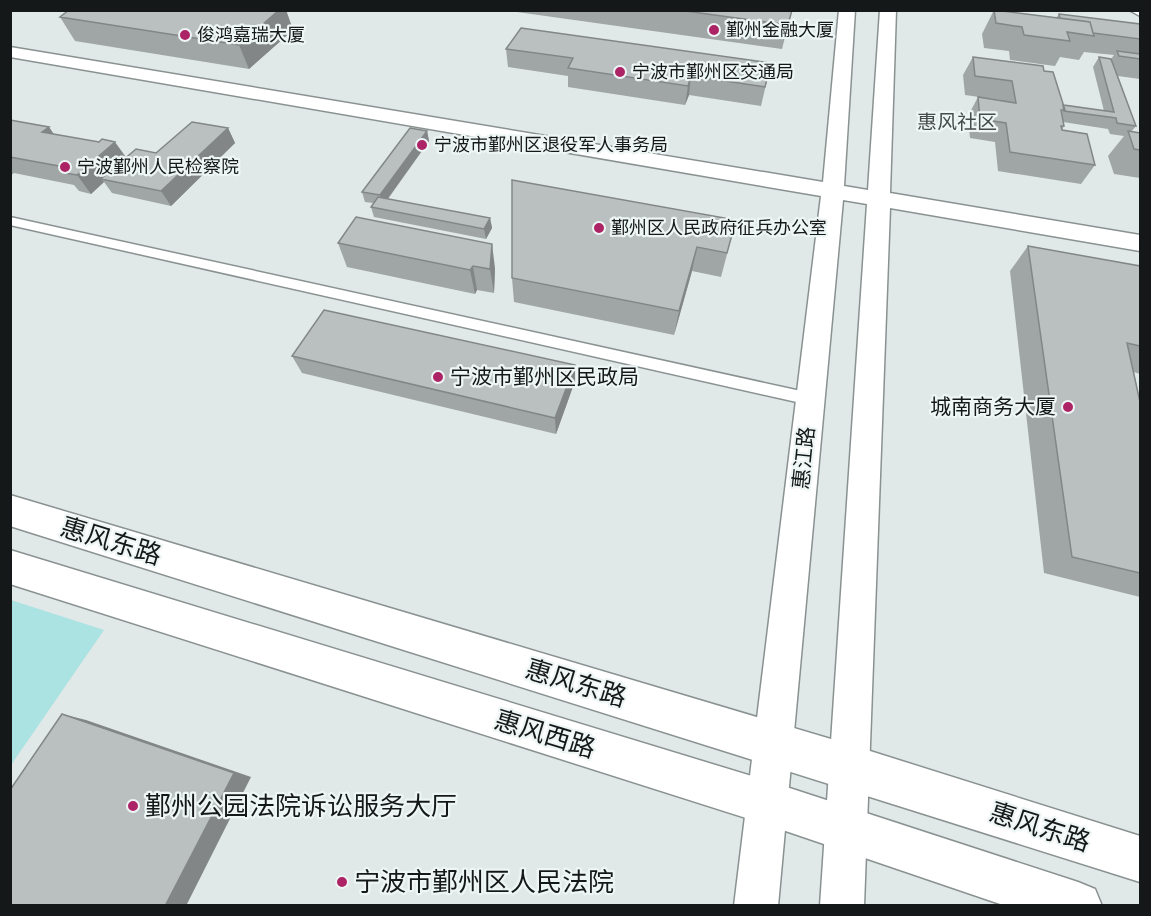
<svg xmlns="http://www.w3.org/2000/svg" width="1151" height="916" font-family="Ubuntu,'Noto Sans SC',sans-serif">
<style>
.green{fill:#abe3e2}
.lines{fill:none;stroke-linecap:round;stroke-linejoin:round}
.lane-casing{stroke:#8a9191;stroke-width:3}
.street-casing{stroke:#8a9191;stroke-width:3}
.secondary-casing{stroke:#8a9191;stroke-width:3}
.lane{fill:#fff;fill-rule:evenodd}
.street{fill:#fff;fill-rule:evenodd}
.secondary{fill:#fff;fill-rule:evenodd}
.wall{fill:#a0a5a5}
.shaded-wall{fill:#828686}
.building{fill:#bac0c0;stroke:#828686;stroke-width:1.5}
.poi-dot{fill:#ac2366;stroke:#eef6f5;stroke-width:2}
.labels{text-anchor:middle;stroke-width:4.5;stroke-linejoin:round;paint-order:stroke}
.far-poi-label{font-size:18px;fill:#151818;stroke:#eef6f5;text-anchor:start}
.far-quarter-label{font-size:20px;fill:#464b4b;stroke:#eef6f5}
.poi-label{font-size:21px;fill:#151818;stroke:#eef6f5;text-anchor:start}
.street-label{font-size:21px;fill:#151818;stroke:#eef6f5}
.near-street-label{font-size:26px;fill:#151818;stroke:#eef6f5}
.near-poi-label{font-size:26px;fill:#151818;stroke:#eef6f5;text-anchor:start}
</style>
<rect width="100%" height="100%" fill="#e1e8e8"/>
<path class="green" d="M11 600 104 630 11 765 10 600Z"/>
<g class="lines">
<g class="lane-casing">
<path id="lane" d="M10 217 810 393 817 399 810 405 10 225Z"/>
</g>
<g class="street-casing">
<path id="street" d="M839 10H855L844 186 868 190 880 10H896L890 193 1140 235V251L890 208 864 906H820L867 204 843 200 778 906H734L821 196 10 57V47L823 182Z"/>
</g>
<g class="secondary-casing">
<path id="secondary" d="M1140 10V16L1131 11V10Z
M10 495 851 745 1140 836V882L10 526Z
M10 550 768 781 1078 882 1095 889 1102 906H1006L768 825 10 584Z"/>
</g>
<use href="#lane" class="lane"/>
<use href="#street" class="street"/>
<use href="#secondary" class="secondary"/>
</g>
<path class="wall" d="M69 10H286L293 30 249 69 75 41 60 17Z
M503 10H792L782 49Z
M994 10 1056 18 1059 14 1140 24V79L1118 76 1136 126 1131 132 1140 133V178L1114 174 1108 156 1124 136 1110 134 1108 129 1063 122 1064 126 1062 130 1095 165 1081 184 998 171 995 142 970 138 968 116 978 97 1002 101 1001 100 965 95 963 75 973 57 1044 71 1063 105 1104 111 1093 67 1099 57 1111 59 1114 55 1084 52 1079 60 1060 57 1055 66 1010 60 1009 51 984 48 982 34Z
M506 49 771 63 761 106 689 95 685 105 568 87V76L508 67Z
M10 120 49 127 53 134 126 157 156 153 228 128 235 143 171 206 112 193 104 182 91 194 79 191 74 185 14 173 10 176Z
M427 131 429 141 388 199 490 218 492 228 486 239 374 217 371 207 373 203 365 202 362 192Z
M736 220 721 277 692 271 674 335 514 302 512 278Z
M338 243 495 268 494 293 477 290 475 294 347 267Z
M1028 246 1140 266V374L1134 372 1140 402V597L1044 573 1010 271Z
M292 356 575 365V381L556 434 302 373Z"/>
<path class="shaded-wall" d="M279 10H286L293 30 249 69 239 45Z
M691 76 689 95 685 105 688 86Z
M49 127 62 146 42 132Z
M228 128 235 143 171 206 161 191Z
M427 131 429 141 383 205 380 195Z
M115 142 128 160 101 179 104 182 91 194 77 175Z
M490 218 492 228 486 239 484 229Z
M492 244 495 268 494 293 490 269Z
M697 247 692 271 674 335 679 311Z
M473 266 477 290 475 294 470 270Z
M575 365V381L556 434 555 418Z
M62 714 86 720 251 777 186 906H165Z"/>
<path class="building" d="M69 10H279L239 45 60 17Z
M678 10H792L788 25Z
M994 10 1090 22 1094 36 1067 32 1070 41 1024 35 1022 27 996 23Z
M1059 14 1140 24V39L1093 33 1090 22 1060 18Z
M521 28 771 63 765 87 691 76 688 86 568 68 573 58 506 49Z
M1117 51 1140 54V59L1119 56Z
M973 57 1043 66 1044 71 1053 72 1065 110H1061L1064 126H1061L1062 130 1087 134 1095 165 1010 152 1006 123 980 119 978 97 1016 103 1012 81 975 76Z
M1099 57 1111 59 1136 126 1117 123 1116 118 1064 111 1063 105 1114 112Z
M10 120 49 127 42 132 99 142 102 139 115 142 77 175 65 173 70 168 10 157Z
M192 122 228 128 161 191 101 179 136 149 156 153Z
M410 128 427 131 380 195 362 192Z
M1128 131 1140 133V150L1134 149Z
M512 180 736 220 727 253 697 247 679 311 512 278Z
M378 197 490 218 484 229 371 207Z
M356 217 492 244 490 269 473 266 470 270 338 243Z
M1028 246 1140 266V346L1127 343 1140 402V573L1072 557Z
M324 310 575 365 555 418 292 356Z
M62 714 234 773 165 906H10V790Z"/>
<g class="poi-dot">
<circle cx="714" cy="30" r="6"/>
<circle cx="185" cy="35" r="6"/>
<circle cx="620" cy="72" r="6"/>
<circle cx="422" cy="145" r="6"/>
<circle cx="65" cy="167" r="6"/>
<circle cx="599" cy="228" r="6"/>
<circle cx="438" cy="377" r="6"/>
<circle cx="1068" cy="407" r="6"/>
<circle cx="133" cy="806" r="6"/>
<circle cx="342" cy="882" r="6"/>
</g>
<g class="labels">
<g class="far-poi-label">
<text x="726" y="36">鄞州金融大厦</text>
<text x="197" y="41">俊鸿嘉瑞大厦</text>
<text x="632" y="78">宁波市鄞州区交通局</text>
<text x="434" y="151">宁波市鄞州区退役军人事务局</text>
<text x="77" y="173">宁波鄞州人民检察院</text>
<text x="611" y="234">鄞州区人民政府征兵办公室</text>
</g>
<g class="far-quarter-label">
<text x="957" y="129">惠风社区</text>
</g>
<g class="poi-label">
<text x="450" y="384">宁波市鄞州区民政局</text>
<text x="1056" y="414" text-anchor="end">城南商务大厦</text>
</g>
<g class="street-label">
<text transform="translate(804 458) rotate(-84)" y="7">惠江路</text>
</g>
<g class="near-street-label">
<text transform="translate(111 541) rotate(17)" y="9">惠风东路</text>
<text transform="translate(576 683) rotate(17)" y="9">惠风东路</text>
<text transform="translate(545 734) rotate(17)" y="9">惠风西路</text>
<text transform="translate(1040 827) rotate(18)" y="9">惠风东路</text>
</g>
<g class="near-poi-label">
<text x="145" y="815">鄞州公园法院诉讼服务大厅</text>
<text x="354" y="891">宁波市鄞州区人民法院</text>
</g>
</g>
<rect width="1151" height="916" fill="none" stroke="#151818" stroke-width="24"/>
</svg>
